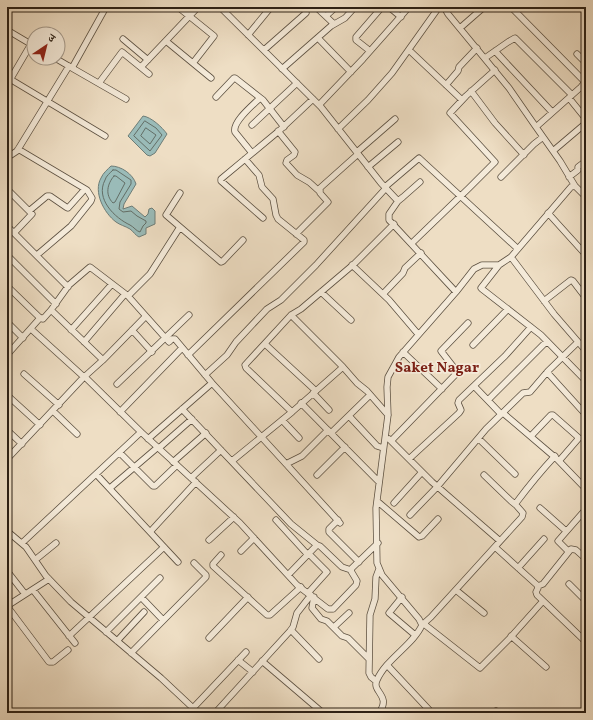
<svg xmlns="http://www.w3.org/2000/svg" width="593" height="720" font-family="Vollkorn,'Noto Serif Devanagari',serif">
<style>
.water{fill:#9abbb8;stroke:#6e7d77}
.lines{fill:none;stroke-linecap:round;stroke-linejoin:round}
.shore{stroke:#636e66;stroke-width:1}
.minor-casing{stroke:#5c5041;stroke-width:7}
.minor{stroke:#f4ead9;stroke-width:5.5}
.labels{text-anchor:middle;stroke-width:3.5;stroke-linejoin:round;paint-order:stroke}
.neighbourhood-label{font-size:15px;font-weight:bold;fill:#7a1f14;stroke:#f4ead9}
</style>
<rect width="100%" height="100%" fill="#eedec4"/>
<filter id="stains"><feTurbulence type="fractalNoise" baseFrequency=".005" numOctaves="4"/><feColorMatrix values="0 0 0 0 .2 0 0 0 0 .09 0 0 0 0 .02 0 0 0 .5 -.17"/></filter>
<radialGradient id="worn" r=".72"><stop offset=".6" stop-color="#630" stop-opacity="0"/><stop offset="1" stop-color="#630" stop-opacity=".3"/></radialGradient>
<path class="water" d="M143 116C151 117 162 127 167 134L155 153 150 156 147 155 128 136Z
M111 166C121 166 133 174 136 184L124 204 123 209 132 206 145 217 148 214 149 209 152 208 155 211V224L146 228V234L139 237C135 235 134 232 130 229 125 226 120 225 116 222 104 213 93 192 101 178 103 173 108 169 111 166Z"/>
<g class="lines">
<path class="shore" d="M145 121 156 128 162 135 150 151 134 136Z
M146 128 156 135 150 144 141 136Z
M113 170H116L131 180V184L120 202 119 209 123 212 131 211 137 216 146 221V223L143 226 140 232C136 231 134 227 130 225 115 218 95 199 105 180 106 176 110 173 113 170Z
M114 176H116L125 183 115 202 113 203C105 195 107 184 114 176Z"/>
<g class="minor-casing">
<path id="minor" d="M178 7 214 36 193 63
M220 7 321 107 381 183 398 201 389 214V220L456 292
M316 7 334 24
M389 7 401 17
M444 7 448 14 509 88 536 127
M511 7 585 82
M326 16 336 7
M460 28 484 7
M7 30 34 46
M248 35 271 7
M318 38 351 72
M123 39 148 60
M166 41 211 78
M264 50 306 13
M409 50 462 100
M370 51 356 40V37L382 7
M495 51 552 112
M577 54 586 63
M55 58 72 68 106 7
M485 58 508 42 515 38 572 95
M141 67 198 7
M72 68 126 99
M282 69 331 26 345 18 355 7
M10 79 105 136
M99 83 122 52 149 74
M7 85 31 44
M446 85 458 71 459 67 477 48
M471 91 495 123 524 155
M216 97 234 78H235L263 100 284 127
M569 98 586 119
M319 105 363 59 409 7
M252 125 297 83
M338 129 368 100 392 73 439 7
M278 131 295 152 294 155 287 160 286 163 297 175 309 182 319 191
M18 149 87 190 92 198 91 201 71 226 37 255
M553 151 586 123
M357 152 395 119
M7 153 11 155 17 151 69 66
M252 153 235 132C232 122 253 105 260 98
M368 167 398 142
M501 177 534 144 543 137
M569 177 578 170V167L586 161
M575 186 560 161 536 127 581 87 586 81
M385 187 419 158 518 249
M7 189 32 214 14 233
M180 193 166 215 221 262 223 261 243 240
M398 201 403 197 420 182
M29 211 47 196H50L66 207 68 208 85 189
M548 213 586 255
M263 218 221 181V179L280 130 313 99
M7 226 68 287
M180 227 150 274 128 296 169 342 172 339H175L212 383 340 523
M296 234 328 202 320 193V188L358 154
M412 243 469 188 495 162 450 113 466 96 495 70
M7 255 56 304
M511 257 554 314 586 351
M352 265 389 300 418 334
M499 265 481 288 482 289 541 335 586 381
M7 286 39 317 43 319 51 310 69 285 90 267 128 296
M321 292 351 320
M383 294 403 273 405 268 421 253
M544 301 571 280 573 281 586 298
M51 310 103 360
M291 315 343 367 357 383 367 391 388 415
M7 322 23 338
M31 329 84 377
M71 330 112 284
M132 330 152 352
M84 342 125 294
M265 344 316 391
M473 345 508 309
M403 352 442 389
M7 355 40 318
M188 355 304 242V240L278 219 276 215 273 199 262 187 259 175 245 159
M547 372 586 415
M24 374 59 405
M205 375 227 355 236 342 267 309 281 300 316 265 386 188
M85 377 141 432 240 523 297 585 328 609H333L356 585 357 581 351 571 352 568 378 543
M117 384 189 315
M474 386 501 414
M313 393 329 410
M7 395 40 425
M488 400 547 341
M301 403 379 482
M182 409 291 524 317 545 288 575
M53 411 77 434
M120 412 182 348
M292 412 246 368 245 365 291 315 301 309 354 264 394 224
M503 413 557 459 586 489
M349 416 377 446 383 448
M282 420 299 438
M7 430 22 444
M331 433 370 395
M531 436 551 415H553L579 438 559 461
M148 439 212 383
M389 439 432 482 500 541
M479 439 515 474
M391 441 455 375V369L441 351 468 323
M159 448 192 419
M120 453 153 486H155L177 465
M7 459 83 378 103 360 145 317
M409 459 459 413 461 410 458 403 459 400 505 356 531 327
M232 461 292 412 343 367
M173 462 206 433
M286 464 302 456 328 430
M96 474 178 562
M317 475 345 447
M484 475 511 501 516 505
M191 478 221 450
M110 488 158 447
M377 501 419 537 422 536 438 519
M394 503 422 472
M540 508 566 531
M410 515 437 487 486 429 523 393 530 392 548 371 578 342
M276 520 308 555
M338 520 329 529V532L359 562
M7 531 26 547 46 576 71 602 161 678 192 707H194L246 652
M150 532 196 482
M209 540 234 517
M22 543 141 432
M317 545 320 546 342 567 351 570
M495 547 537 585 538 588 536 592 537 595 586 642
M241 551 254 538
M568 551 558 541 586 509
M221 555 213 564V566L267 615H270L301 587
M35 560 56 543
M518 568 544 539
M7 571 25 594
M569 584 586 601
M538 586 543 584 571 549 576 550 586 559
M33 590 75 643
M456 590 484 613
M308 593 327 572 309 554
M141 597 163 620
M314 597 312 608 321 619 327 621 342 636 348 638 369 659
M402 597 389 613 415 635
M7 606 49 662H53L68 650
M7 606 49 579
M424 624 480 668 510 638 543 601
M422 625 431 617 522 517 523 513 516 505V503C528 487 541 471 555 456
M334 627 349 613
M291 630 319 659
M106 632 160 578
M69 636 164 547
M511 636 546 667
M209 638 248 597
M117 641 144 612
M131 653 206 577V575L194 563
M238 660 253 672
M262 661 323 713
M387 665 432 713
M376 681 371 677 369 673 370 615 375 599 376 577 379 569
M215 713 290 631 293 627 297 613 311 595
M379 713C392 695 371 692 377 680 386 659 414 644 422 625L419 619 382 575 377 563 376 508 388 415 387 387 388 377 399 357 456 292 474 269 482 265H499L511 257 571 187 575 186 586 197
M494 713 496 711"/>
</g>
<use href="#minor" class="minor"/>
</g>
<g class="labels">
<g class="neighbourhood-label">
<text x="437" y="372">Saket Nagar</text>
</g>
</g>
<rect width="593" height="720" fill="none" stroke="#eedec4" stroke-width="24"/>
<rect x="8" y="8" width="577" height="704" fill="none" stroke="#2c2015" stroke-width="2"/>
<rect x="12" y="12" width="569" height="696" fill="none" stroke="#2c2015"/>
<g transform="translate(46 46) rotate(35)"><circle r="19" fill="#f4ead9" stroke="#a4998b"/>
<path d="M0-3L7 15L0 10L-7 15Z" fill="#8f2418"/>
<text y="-6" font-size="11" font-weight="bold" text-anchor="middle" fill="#2c2015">उ</text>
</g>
<rect width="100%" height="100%" filter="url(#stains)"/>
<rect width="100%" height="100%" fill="url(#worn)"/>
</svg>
